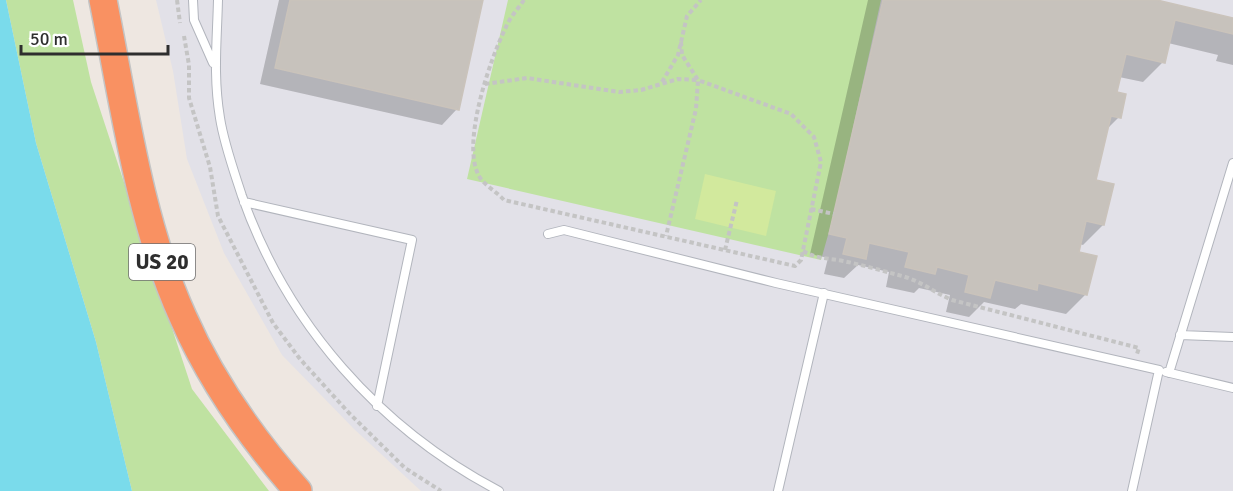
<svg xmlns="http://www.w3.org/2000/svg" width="1233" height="491" font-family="Signika,sans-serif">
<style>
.industrial{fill:#e2e1e8}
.green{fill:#bfe2a1}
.pitch{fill:#d2e99d}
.water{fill:#7adbeb}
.shadow{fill:#0003}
.building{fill:#c7c2bc;stroke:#cac3bb;stroke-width:1.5}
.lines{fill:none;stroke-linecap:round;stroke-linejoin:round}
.lane-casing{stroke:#b2b5bd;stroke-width:10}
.highway-casing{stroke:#c4c4c4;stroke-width:30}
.path{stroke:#c4c4c4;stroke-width:4;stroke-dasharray:4.5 3;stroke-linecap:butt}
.lane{stroke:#fff;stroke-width:8}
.highway{stroke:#f99162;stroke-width:27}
.labels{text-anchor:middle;stroke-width:4.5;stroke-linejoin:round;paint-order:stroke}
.shield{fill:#fff;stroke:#6d6d6d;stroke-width:1.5}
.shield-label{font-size:21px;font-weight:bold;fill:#2e2e2e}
</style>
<rect width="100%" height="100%" fill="#eee7e1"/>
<path class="industrial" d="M156 0H1233V491H421L354 429 282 355 224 253 187 159 173 71Z"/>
<path class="green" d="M6 0H73L91 82 192 389 269 491H132L96 342 36 143Z
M508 0H881L834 214 821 260 467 179Z"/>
<path class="pitch" d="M705 174 776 191 766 236 695 219Z"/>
<path class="water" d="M0 0H6L36 143 96 342 132 491H0Z"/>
<path class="shadow" d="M279 0H482L457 109 442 125 260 84Z
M868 0H1139L1233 19V65L1216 61 1218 55 1168 43 1163 62 1143 82 1119 77 1116 93 1119 117 1106 130 1094 181 1103 225 1083 245 1079 244 1077 253 1086 294 1066 314 1021 304 1015 309 984 302 969 317 946 312 950 295 919 288 914 293 886 287 889 272 858 265 844 278 824 274 828 258 810 254Z"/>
<path class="building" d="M290 0H483L459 110 275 68Z
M883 0H1157L1233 18V34L1175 20 1165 63 1126 54 1117 92 1126 94 1121 118 1111 116 1096 180 1114 184 1104 225 1086 221 1079 252 1097 256 1087 295 1038 283 1037 290 995 280 990 298 965 292 969 275 937 267 935 274 905 267 909 252 869 243 866 259 843 254 847 238 829 234Z"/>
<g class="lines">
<g class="lane-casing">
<path id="lane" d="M193 0 194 20 213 63
M218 0C217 41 213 76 220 118 224 144 234 171 242 196 287 324 379 428 499 491
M244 202 412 240 377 406
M548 234 564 230 776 283 1159 370 1132 491
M1180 335 1233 337
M1166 372 1233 388
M1169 373 1233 163
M778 491 824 293"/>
</g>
<g class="highway-casing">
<path id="highway" d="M103 0C124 104 139 220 183 317 211 381 252 439 298 491"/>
</g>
<path class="path" d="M177 0 180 23
M524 0C518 9 510 17 506 27 490 59 462 141 478 174 483 185 496 191 504 200L795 266 801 260 821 162 814 137 791 114 698 80 682 55 681 42
M184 36 189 65V98L210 167 218 216 273 323 300 359 349 413 405 468 441 491
M662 82 678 55 687 16 701 0
M485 84 527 78 619 92 641 90 678 79 698 80 696 109 666 236
M811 209 834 214
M725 250 737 200
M803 251C817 259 828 258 843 261 863 265 883 271 902 276 923 282 933 292 952 300L1139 348 1137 354"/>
<use href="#lane" class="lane"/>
<use href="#highway" class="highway"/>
</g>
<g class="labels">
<rect class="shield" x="129" y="244" width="66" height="36" rx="4.5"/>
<g class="shield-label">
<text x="162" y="269">US 20</text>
</g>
</g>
<path d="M21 45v9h147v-9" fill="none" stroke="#2e2e2e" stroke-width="3"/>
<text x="30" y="45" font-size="18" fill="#2e2e2e" stroke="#ffffff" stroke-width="4.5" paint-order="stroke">50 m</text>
</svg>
